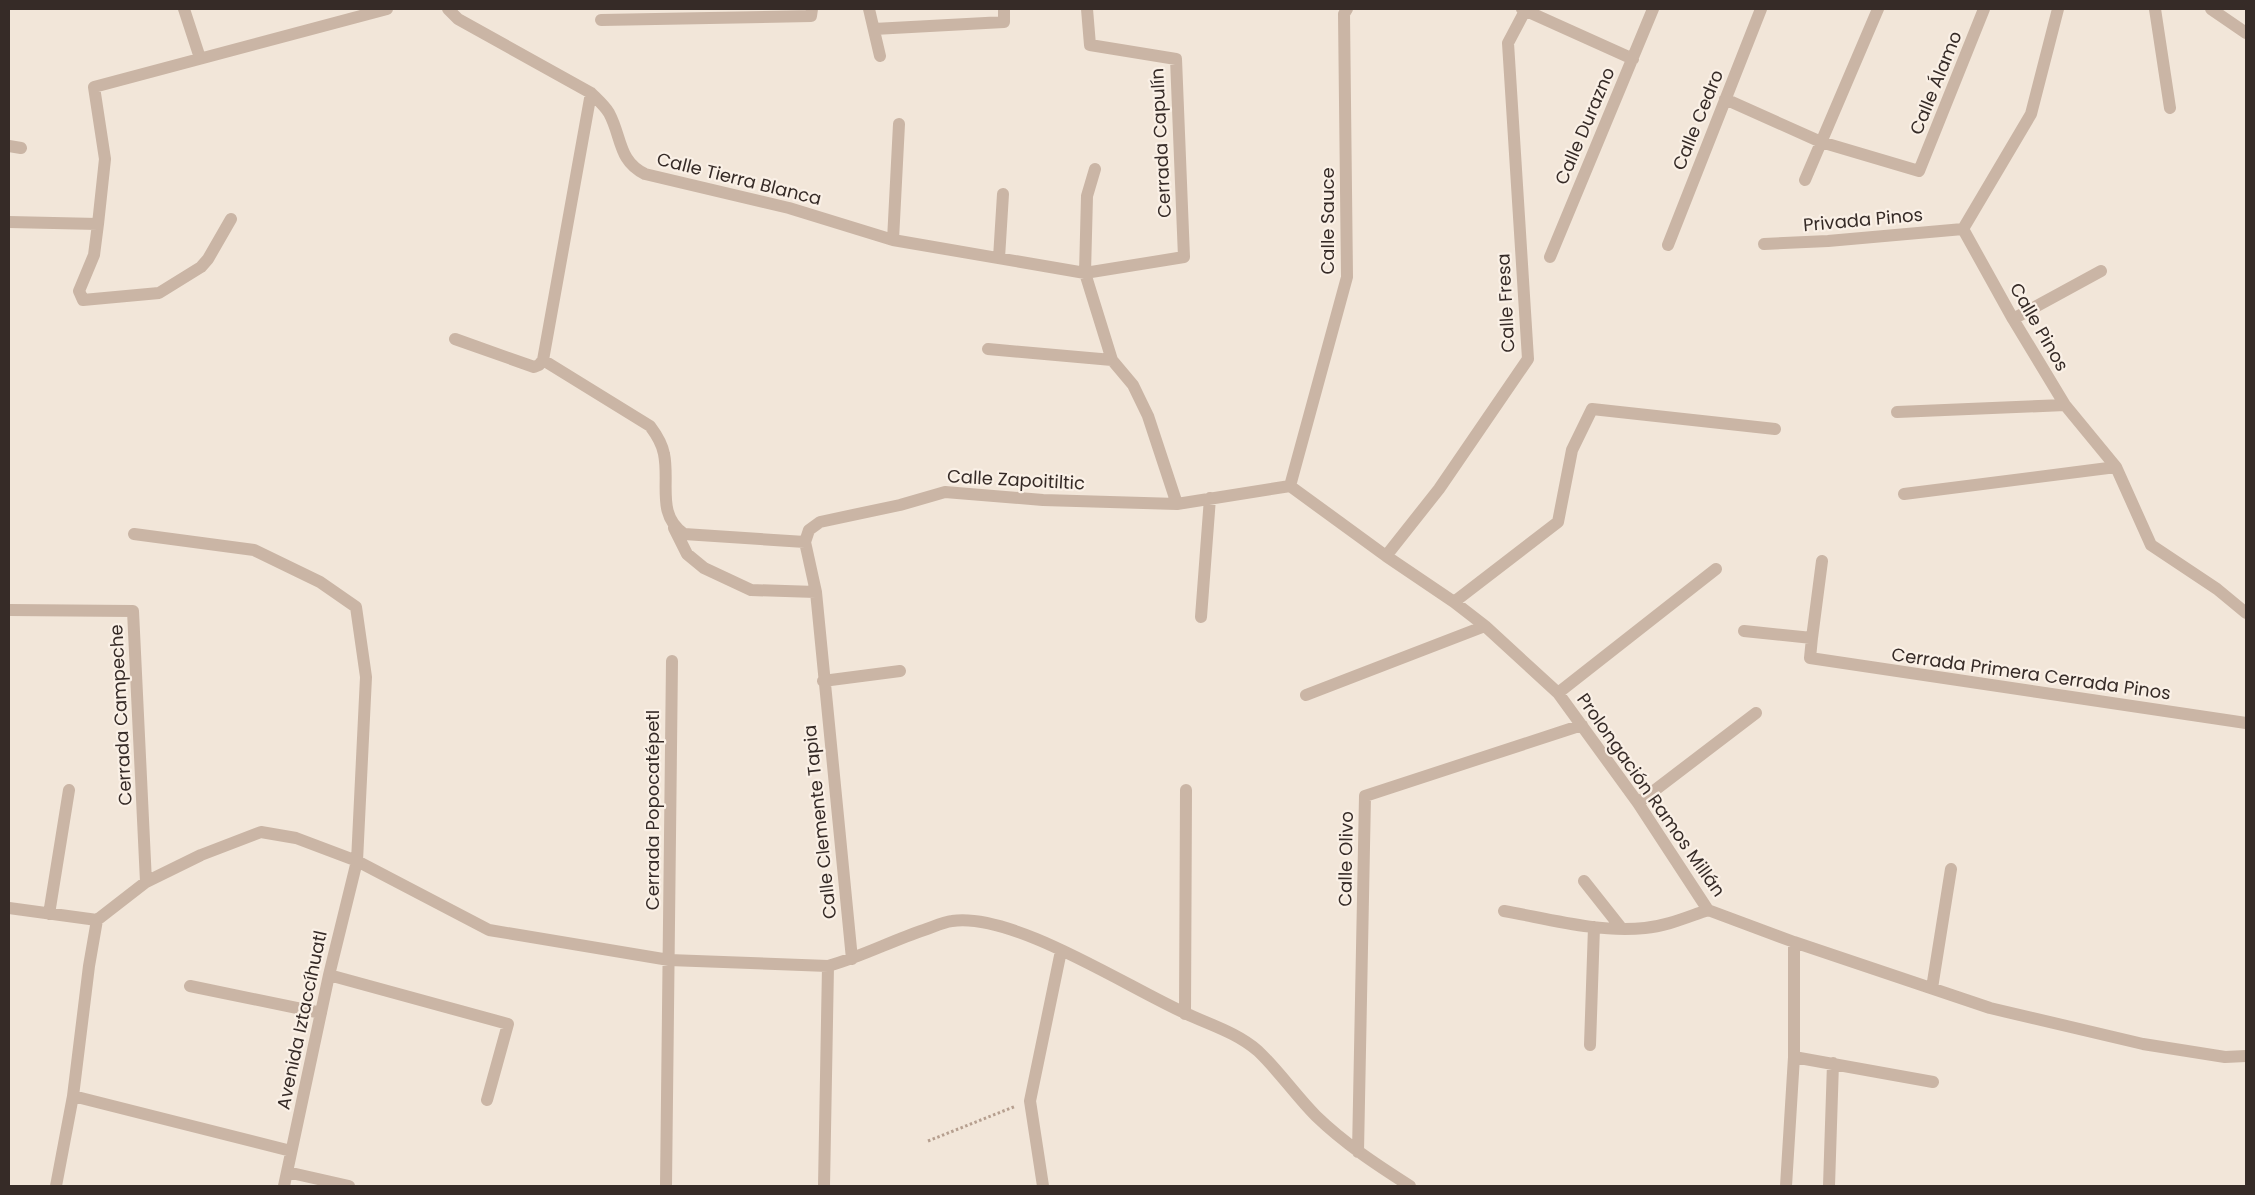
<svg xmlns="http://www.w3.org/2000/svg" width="2255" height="1195" font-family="Poppins,sans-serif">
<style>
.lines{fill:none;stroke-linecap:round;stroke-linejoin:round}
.path{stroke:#b69f8f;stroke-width:3;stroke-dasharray:2.5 2.5;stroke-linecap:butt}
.minor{stroke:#cab5a5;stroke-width:12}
.labels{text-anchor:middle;stroke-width:4.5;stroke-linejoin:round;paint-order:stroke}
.street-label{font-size:18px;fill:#362b27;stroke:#faf0e6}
</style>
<rect width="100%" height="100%" fill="#f2e6d9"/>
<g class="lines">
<path class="path" d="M928 1141 1016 1106"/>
<path class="minor" d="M184 9 200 58
M448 9 458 19 591 93C597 99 605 106 609 113 622 137 618 161 645 174L789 208 893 240 1085 273 1184 257 1176 59 1090 45 1087 9
M869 9 880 56
M1522 9 1633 59
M2155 9 2170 108
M2211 9 2246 33
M601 20 811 16 812 9
M874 29 1004 22V9
M1725 99 1821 142 1919 171 1984 9
M9 146 21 148
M1095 169 1087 196 1085 273 1112 360 1133 385 1148 416 1177 504
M1805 180 1878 9
M9 222 98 224 105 159 94 87 387 9
M98 224 94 255 79 291 83 300 159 293 201 267 208 259 231 219
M1963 229 2013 319 2065 405 2116 467 2151 545 2217 589 2246 613
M1963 229 2031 114 2058 9
M893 240 899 124
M1764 244 1828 241 1963 229
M1668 245 1761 9
M1550 257 1653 9
M999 258 1003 194
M2013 319 2101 271
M455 339 534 367 539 365 543 360 591 93
M988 349 1112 360
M543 360 650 426C656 434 662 443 664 454 670 483 656 515 684 534L805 542
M1897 412 2065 405
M1290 486 1386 556 1454 602 1485 626 1558 693 1638 803 1708 910 1794 942 1990 1008 2143 1044 2225 1057 2246 1056
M1290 486 1347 277 1344 14 1347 9
M1904 494 2116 467
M674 528 687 554 704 568 751 590 816 592 852 959
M134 534 254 550 320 582 356 607 366 677 357 861 329 975 284 1186
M1386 556 1439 489 1528 359 1508 43 1526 9
M816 592 805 542 809 530 820 522 900 505 945 492 1043 500 1177 504 1290 486
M1454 602 1558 522 1572 450 1592 409 1775 429
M9 610 133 611 146 882
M1201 617 1210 498
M1744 631 1812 638 1822 561
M1812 638 1810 658 2246 723
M823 681 900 671
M1558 693 1716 569
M1306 695 1485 626
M1638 803 1756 713
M1584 881 1622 929
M9 908 97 920
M1504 911C1549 919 1599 933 1645 928 1667 926 1687 917 1708 910
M49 914 69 790
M329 975 508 1024 487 1100
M190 986 321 1013
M1932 988 1951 869
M1185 1014 1186 790
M1590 1045 1594 927
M1794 1057 1933 1082
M73 1096 291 1151
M1358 1152 1365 796 1582 725
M287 1172 349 1186
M56 1186 73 1096 89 966 97 920 146 882 201 855 261 832 296 838 357 861 489 930 669 960 828 966C861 957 891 941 924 930 933 927 943 922 952 921 1013 912 1127 987 1185 1013 1210 1025 1236 1032 1258 1051 1279 1071 1296 1096 1316 1116 1345 1144 1377 1165 1410 1186
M666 1186 672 661
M824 1186 828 966
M1043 1186 1030 1101 1061 951
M1786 1186 1794 1057V942
M1829 1186 1833 1063"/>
</g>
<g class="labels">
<g class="street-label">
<text transform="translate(1936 83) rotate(-68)" y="6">Calle Álamo</text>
<text transform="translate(1698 120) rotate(-68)" y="6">Calle Cedro</text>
<text transform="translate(1585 126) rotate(-67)" y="6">Calle Durazno</text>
<text transform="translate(1161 143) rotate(-93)" y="6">Cerrada Capulín</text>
<text transform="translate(739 179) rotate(14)" y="6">Calle Tierra Blanca</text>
<text transform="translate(1863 220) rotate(-5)" y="6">Privada Pinos</text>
<text transform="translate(1328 221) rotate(-90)" y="6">Calle Sauce</text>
<text transform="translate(1506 303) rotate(-93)" y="6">Calle Fresa</text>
<text transform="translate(2039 327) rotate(60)" y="6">Calle Pinos</text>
<text transform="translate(1016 480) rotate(3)" y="6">Calle Zapoitiltic</text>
<text transform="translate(2031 674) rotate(8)" y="6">Cerrada Primera Cerrada Pinos</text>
<text transform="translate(121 715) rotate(-93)" y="6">Cerrada Campeche</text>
<text transform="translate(1651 795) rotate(55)" y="6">Prolongación Ramos Millán</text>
<text transform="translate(653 810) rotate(-90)" y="6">Cerrada Popocatépetl</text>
<text transform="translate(820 822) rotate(-96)" y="6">Calle Clemente Tapia</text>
<text transform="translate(1346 859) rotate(-89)" y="6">Calle Olivo</text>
<text transform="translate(302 1020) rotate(-78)" y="6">Avenida Iztaccíhuatl</text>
</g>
</g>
<rect width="2255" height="1195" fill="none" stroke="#362b27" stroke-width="20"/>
</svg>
